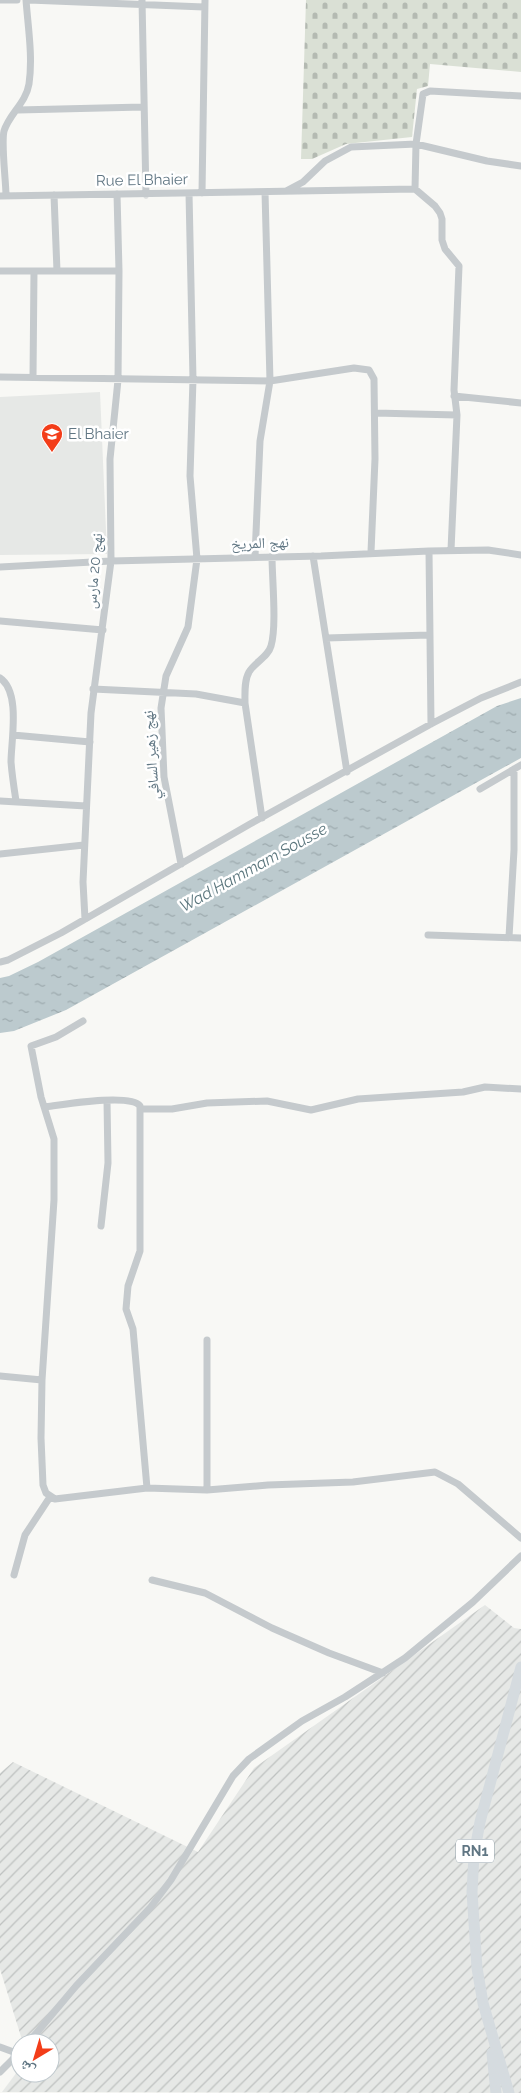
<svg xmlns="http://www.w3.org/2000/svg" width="521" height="2093" font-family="Raleway,'Noto Naskh Arabic',sans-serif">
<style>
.built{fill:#e6e8e6}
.industrial{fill:url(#industrial-furrows)}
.cemetery{fill:url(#cemetery-stones)}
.water{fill:url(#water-ripples)}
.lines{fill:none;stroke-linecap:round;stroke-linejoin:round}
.street{stroke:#c5cacd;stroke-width:7}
.primary{stroke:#d5dbdf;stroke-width:11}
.labels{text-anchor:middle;stroke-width:5;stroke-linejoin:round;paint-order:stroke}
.shield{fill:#fff;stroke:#909fa8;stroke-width:1}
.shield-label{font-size:14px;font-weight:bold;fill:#607683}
.street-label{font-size:15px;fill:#607683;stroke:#fff}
.poi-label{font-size:15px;fill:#607683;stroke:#fff;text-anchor:start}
.water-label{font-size:16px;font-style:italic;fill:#5b767d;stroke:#fff}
</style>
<defs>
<pattern id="industrial-furrows" width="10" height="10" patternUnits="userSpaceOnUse" patternTransform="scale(1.25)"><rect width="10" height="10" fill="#e6e8e6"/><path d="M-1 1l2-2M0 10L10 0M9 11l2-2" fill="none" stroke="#bec1c0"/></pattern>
<pattern id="cemetery-stones" width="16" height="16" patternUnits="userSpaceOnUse" patternTransform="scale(1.25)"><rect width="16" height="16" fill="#dae0d5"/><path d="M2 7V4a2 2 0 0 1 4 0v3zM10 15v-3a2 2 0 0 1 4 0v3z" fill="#b4bab2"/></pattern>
<pattern id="water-ripples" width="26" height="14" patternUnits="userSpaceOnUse" patternTransform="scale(1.25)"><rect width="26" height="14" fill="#bccace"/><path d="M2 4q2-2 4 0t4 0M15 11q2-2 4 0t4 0" fill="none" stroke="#9ca9ad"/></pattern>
</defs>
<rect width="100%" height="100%" fill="#f8f8f5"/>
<path class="built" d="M100 392 107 554 0 555V397Z"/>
<path class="industrial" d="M485 1605 514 1628 521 1629V2093L2 2092 20 2068V2073H50V2043H23L0 1969V1773L13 1762 198 1852 254 1768Z"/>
<path class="cemetery" d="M306 0H521V72L430 64 428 86 417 89 412 137 346 144 312 159H301Z"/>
<path class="water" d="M521 698V758L66 1010 14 1031 0 1033V978L9 976 38 962 497 706Z"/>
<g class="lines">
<path class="street" d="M0 0H17
M29 0 204 7
M142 0 146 195
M18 110 143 107
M415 189 435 206 440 213 442 219V240L445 249 459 266 454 390 457 415 451 550
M288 190 303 182 325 161 351 147 416 144 487 161 521 166
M202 193 205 0
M54 195 57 271
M0 196 415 189 416 144 423 94 430 91 521 96
M6 196C6 181 1 144 4 131 9 114 26 103 29 84 33 57 28 27 26 0
M0 271H119
M0 377 270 381 354 368 369 370 374 379 375 459 371 552
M33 377 34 271
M454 396 521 403
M375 413 457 415
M429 551 431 724
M255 556 260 441 270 381 265 192
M313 556 347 772
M0 567 111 561 321 556 429 551 488 550 521 555
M0 621 103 630
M326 638 429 635
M0 678C21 692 11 741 11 762 12 775 14 788 16 801
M93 689 196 694 245 703 262 818
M245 703C245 693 244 681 249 672 255 662 268 657 271 646 277 626 272 579 272 556
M13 735 90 742
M480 789 521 765
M0 801 86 806
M0 854 84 845
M181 864 164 777 161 708 166 676 188 627 197 559 190 476 193 379 189 193
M85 919 83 882 91 713 111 561 110 459 118 380 119 271 117 194
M428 935 521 938
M509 937 514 850V769
M0 962 8 960 61 933 250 824 431 724 481 698 521 682
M45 1107C61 1105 130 1093 140 1106V1251L128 1286 126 1309 133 1329 147 1488
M141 1109H172L207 1103 267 1101 311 1110 358 1099 463 1092 485 1087 521 1089
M101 1226 108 1163 107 1101
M0 1376 42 1380 54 1200V1139L41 1097 31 1046 56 1037 83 1021
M42 1380 41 1438 43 1485 46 1493 55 1499 147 1488 207 1490 268 1485 353 1482 435 1472 458 1484 521 1538
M207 1490V1340
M14 1575 25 1535 50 1497
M152 1580 205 1593 272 1628 329 1653 383 1673
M28 2043 76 1986 150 1908 171 1880 233 1776 249 1759 302 1721 345 1697 405 1658 473 1602 521 1556
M0 2047 19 2054
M0 2072 20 2052"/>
<path class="primary" d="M492 2053 496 2093
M509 2093 483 2003 477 1968 472 1892 474 1855 480 1822 521 1667"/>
</g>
<defs>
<g id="school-pin" transform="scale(1.125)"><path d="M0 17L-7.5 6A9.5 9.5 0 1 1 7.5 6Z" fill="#f33d19" stroke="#fff"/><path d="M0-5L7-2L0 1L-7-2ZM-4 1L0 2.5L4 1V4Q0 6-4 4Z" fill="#fff"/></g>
</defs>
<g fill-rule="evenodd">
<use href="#school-pin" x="52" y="434"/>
</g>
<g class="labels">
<rect class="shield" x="456" y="1839.5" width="38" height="23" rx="4"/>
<g class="shield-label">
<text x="475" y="1856">RN1</text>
</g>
<g class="street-label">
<text transform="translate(142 180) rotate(-1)" y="5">Rue El Bhaier</text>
<text transform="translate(260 543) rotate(-2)" y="5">نهج المريخ</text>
<text transform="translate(94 571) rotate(-85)" y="5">نهج 20 مارس</text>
<text transform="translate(151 755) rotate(-94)" y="5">نهج زهير السافي</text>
</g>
<g class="poi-label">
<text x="68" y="439">El Bhaier</text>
</g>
<g class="water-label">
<text transform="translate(253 867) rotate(-29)" y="6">Wad Hammam Sousse</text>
</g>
</g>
<g transform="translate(35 2058) rotate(218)"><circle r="24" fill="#ffffff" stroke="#bfc8cd"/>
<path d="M0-4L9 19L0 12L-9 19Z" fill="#f33d19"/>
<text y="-8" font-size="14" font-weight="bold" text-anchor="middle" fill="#607683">ش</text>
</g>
</svg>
